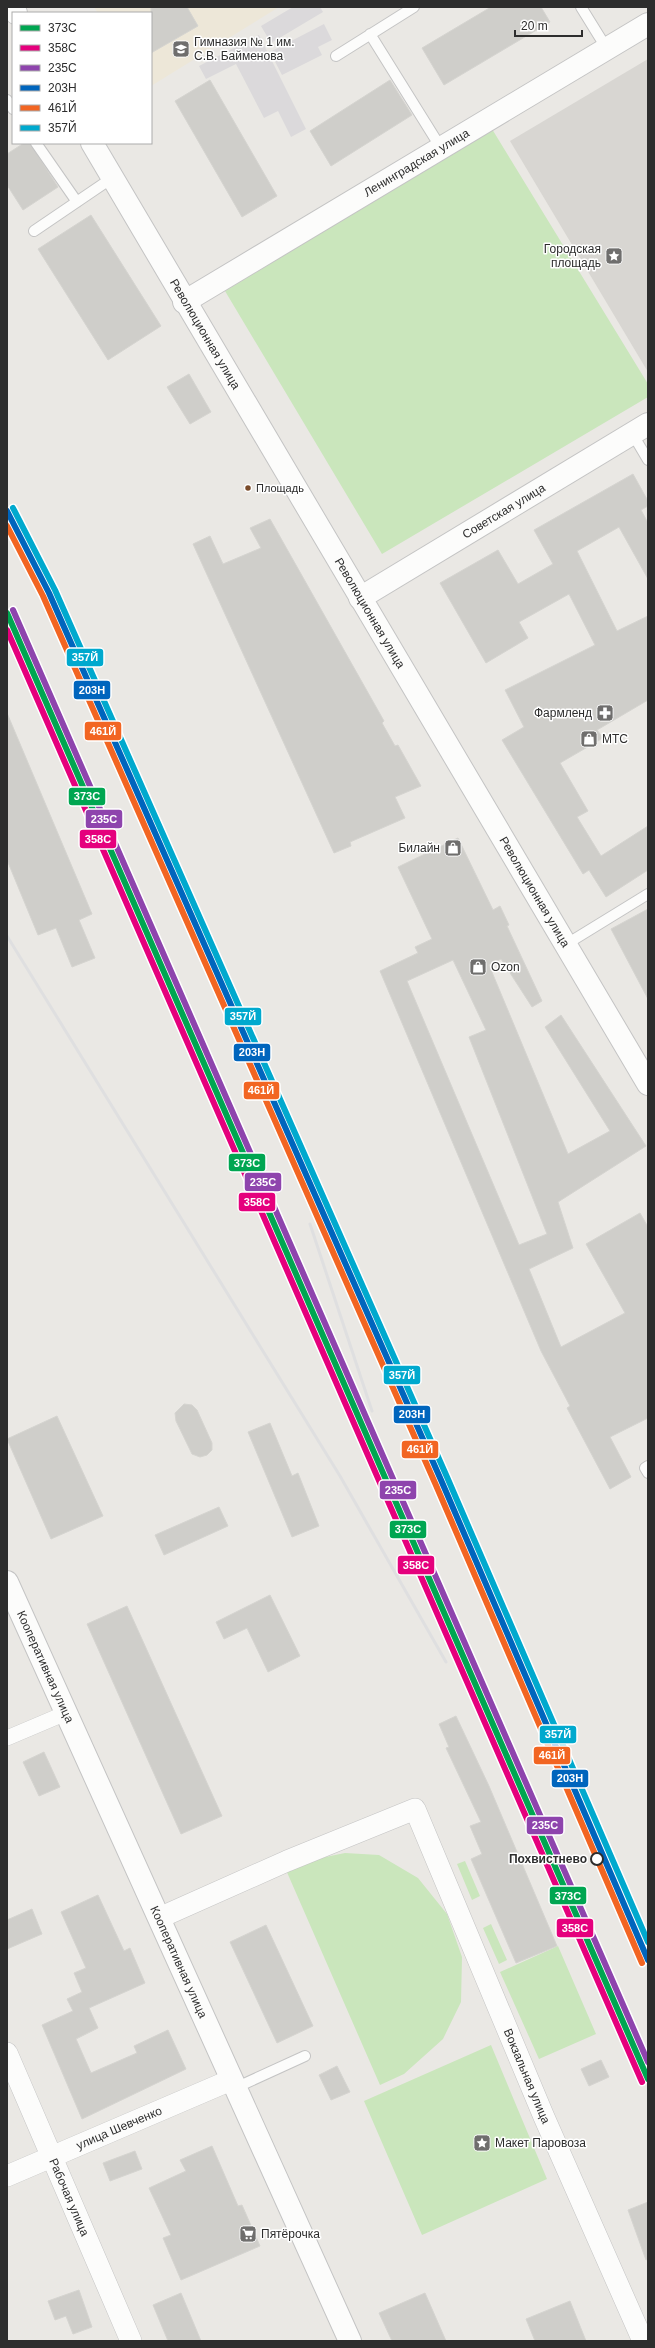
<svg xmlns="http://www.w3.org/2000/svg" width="655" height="2348" font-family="Arial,sans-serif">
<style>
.industrial{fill:#dbd9db}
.education{fill:#ede7d8}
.green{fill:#cae6bc}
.plaza{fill:#d8d6d2}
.building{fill:#cfceca;stroke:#d5d4d0;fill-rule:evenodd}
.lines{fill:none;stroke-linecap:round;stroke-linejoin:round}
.service-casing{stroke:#c4c4c4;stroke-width:12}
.pedestrian-casing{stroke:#c4c4c4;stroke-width:16}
.minor-casing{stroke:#c4c4c4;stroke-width:22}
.tertiary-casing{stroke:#c4c4c4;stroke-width:24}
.service{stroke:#fcfcfb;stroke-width:10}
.pedestrian{stroke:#fcfcfb;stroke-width:15}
.minor{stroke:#fcfcfb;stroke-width:21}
.tertiary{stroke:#fcfcfb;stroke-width:22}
.rail{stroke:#dfdfe0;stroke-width:3}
.rail-1-casing{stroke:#fff;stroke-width:9}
.rail-2-casing{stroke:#fff;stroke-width:9}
.rail-3-casing{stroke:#fff;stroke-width:9}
.rail-4-casing{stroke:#fff;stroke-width:9}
.rail-5-casing{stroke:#fff;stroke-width:9}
.rail-6-casing{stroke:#fff;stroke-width:9}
.rail-1{stroke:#00a651;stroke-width:6}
.rail-2{stroke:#e5007d;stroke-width:6}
.rail-3{stroke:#8e44ad;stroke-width:6}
.rail-4{stroke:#0065bd;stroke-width:6}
.rail-5{stroke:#f26522;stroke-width:6}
.rail-6{stroke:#00a9ce;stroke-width:6}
.bus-dot{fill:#7a4b2a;stroke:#fff;stroke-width:1.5}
.stop-dot{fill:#fff;stroke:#2d2d2d;stroke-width:2}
.labels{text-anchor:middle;stroke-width:3;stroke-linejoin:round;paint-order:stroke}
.bus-label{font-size:11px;fill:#2d2d2d;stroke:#fff;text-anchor:start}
.poi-label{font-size:12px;fill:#2d2d2d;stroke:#fff;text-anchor:start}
.street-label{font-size:12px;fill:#2d2d2d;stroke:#fff}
.stop-label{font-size:12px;font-weight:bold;fill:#2d2d2d;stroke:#fff;text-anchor:end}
.line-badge{stroke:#fff;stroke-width:1.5}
.badge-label{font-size:11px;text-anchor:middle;font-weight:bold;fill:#fff}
</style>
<rect width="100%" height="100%" fill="#eae8e4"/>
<path class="industrial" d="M293 7H320L323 12 271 43 261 26Z
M324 24 332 40 318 47 322 55 282 75 270 52Z
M259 35 306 129 291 137 278 111 264 118 236 64 206 79 199 66Z"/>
<path class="education" d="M94 7H279L151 86V13H98Z"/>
<path class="green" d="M492 129 648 384V397L382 554 225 291Z
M345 1853 379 1855 418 1878 447 1914 462 1957 461 2002 443 2039 404 2074 380 2085 286 1870 311 1860Z
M465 1861 480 1896 472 1900 457 1864Z
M491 1924 507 1960 499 1964 483 1928Z
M558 1946 596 2034 539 2059 500 1972Z
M491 2045 547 2179 422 2235 364 2101Z"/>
<path class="plaza" d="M648 59V372L510 141Z"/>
<path class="building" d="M151 7H187L198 26 151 53Z
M491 7H541L550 22 444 85 422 48Z
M210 80 277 196 242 217 175 101Z
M390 80 412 115 331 166 310 131Z
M24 143H30L58 187 23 210 7 185V154Z
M91 215 161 326 108 360 38 249Z
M189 374 211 412 190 424 167 387Z
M633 474 648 501V506L641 510 648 523V579L619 527 577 551 617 631 648 616V700L597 730 603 738 560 763 588 811 577 817 601 856 648 826V870L606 897 589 870 583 874 502 740 524 727 505 690 595 645 569 594 519 622 528 638 486 663 440 583 498 550 518 584 553 564 534 530Z
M270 519 384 721 382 723 395 746 398 745 421 786 395 797 405 818 350 842 351 846 334 853 193 544 210 536 223 564 261 548 250 528Z
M7 713 92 914 79 920 95 958 72 967 56 928 38 935 7 860Z
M458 838 493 910 500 906 509 925 507 926 542 1001 532 1007 501 959 489 965 568 1154 610 1131 545 1027 561 1015 646 1146 558 1202 573 1248 529 1269 561 1347 625 1313 586 1244 640 1213 648 1227V1418L610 1437 631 1477 610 1489 567 1408 570 1406 541 1351 380 971 418 953 415 947 432 939 398 867ZM453 960 486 1030 469 1037 547 1234 519 1245 407 981Z
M648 909V999L611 929Z
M184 1404 192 1405 197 1410 212 1443V1450L207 1455 200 1457 192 1454 176 1421 175 1413Z
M57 1416 103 1516 51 1539 7 1439Z
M270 1423 292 1476 298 1473 319 1526 292 1537 248 1432Z
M219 1507 228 1526 164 1555 155 1535Z
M270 1595 300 1656 268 1672 247 1628 224 1639 216 1622Z
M127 1606 222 1816 181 1834 87 1624Z
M456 1716 489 1786 557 1946 516 1963 471 1859 482 1854 470 1826 481 1822 446 1748 449 1747 439 1724Z
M44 1752 60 1787 39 1796 23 1762Z
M98 1895 124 1951 130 1948 145 1983 89 2008 98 2028 76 2039 91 2073 137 2053 134 2046 168 2030 186 2069 82 2119 42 2025 73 2011 67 1999 82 1992 74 1973 86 1968 61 1912Z
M32 1909 42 1934 7 1949V1920Z
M266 1925 313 2026 277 2043 230 1942Z
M601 2060 609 2077 589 2086 581 2069Z
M337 2066 350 2092 331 2100 319 2075Z
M212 2146 238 2206 242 2205 260 2246 181 2280 163 2238 171 2235 149 2188 186 2171 180 2160Z
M135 2151 142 2169 110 2181 103 2163Z
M648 2202V2259L646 2260 628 2210Z
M79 2290 92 2327 73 2334 66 2316 55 2320 48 2301Z
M181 2293 201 2341H168L153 2305Z
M425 2293 446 2341H392L379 2313Z
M570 2301 586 2341H535L526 2319Z"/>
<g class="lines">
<g class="service-casing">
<path id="service" d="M581 7 607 49
M370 34 441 148
M336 56 414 7
M7 100 13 109
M36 143 77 202
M34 231 112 178
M632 433 648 460
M565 945 648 894
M648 1466 645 1468 648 1473
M235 2088 305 2056"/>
</g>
<g class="pedestrian-casing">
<path id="pedestrian" d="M7 1738 66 1713"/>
</g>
<g class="minor-casing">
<g id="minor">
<path id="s1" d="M159 1918 287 1861 415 1809 544 2117 643 2341"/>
<path id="s2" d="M7 2053 131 2341"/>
<path id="s3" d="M7 2176 231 2080"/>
</g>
</g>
<g class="tertiary-casing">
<g id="tertiary">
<path d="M13 7 16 13"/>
<path id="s4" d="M92 143 648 1084"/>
<path id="s5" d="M184 302 648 24"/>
<path id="s6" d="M360 598 648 424"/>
<path id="s7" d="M7 1582 350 2341"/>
</g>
</g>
<use href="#service" class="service"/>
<use href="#pedestrian" class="pedestrian"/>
<use href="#minor" class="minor"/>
<use href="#tertiary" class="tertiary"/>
<path class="rail" d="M7 936 340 1476 446 1662
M310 1224 372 1411"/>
<g class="rail-1-casing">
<path id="rail-1" d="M7 613 648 2079"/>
</g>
<g class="rail-2-casing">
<path id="rail-2" d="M7 630 642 2082"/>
</g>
<g class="rail-3-casing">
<path id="rail-3" d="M13 610 648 2062"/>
</g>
<g class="rail-4-casing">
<path id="rail-4" d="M7 511 49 593 441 1480 648 1960"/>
</g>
<g class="rail-5-casing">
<path id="rail-5" d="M7 526 43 596 435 1483 642 1963"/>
</g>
<g class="rail-6-casing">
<path id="rail-6" d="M13 508 55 590 447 1477 648 1942"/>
</g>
<use href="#rail-1" class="rail-1"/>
<use href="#rail-2" class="rail-2"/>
<use href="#rail-3" class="rail-3"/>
<use href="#rail-4" class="rail-4"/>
<use href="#rail-5" class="rail-5"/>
<use href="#rail-6" class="rail-6"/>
</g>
<defs>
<g id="school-square" transform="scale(0.9)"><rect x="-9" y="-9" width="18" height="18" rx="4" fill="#6f6e6d" stroke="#fff"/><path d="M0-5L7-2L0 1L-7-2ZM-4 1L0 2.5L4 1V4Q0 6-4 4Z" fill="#fff"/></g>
<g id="sight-square" transform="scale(0.9)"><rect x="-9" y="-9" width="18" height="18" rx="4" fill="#6f6e6d" stroke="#fff"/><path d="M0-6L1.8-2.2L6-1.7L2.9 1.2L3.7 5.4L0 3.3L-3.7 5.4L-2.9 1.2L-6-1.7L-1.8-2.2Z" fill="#fff"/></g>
<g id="pharmacy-square" transform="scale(0.9)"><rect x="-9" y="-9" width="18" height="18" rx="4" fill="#6f6e6d" stroke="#fff"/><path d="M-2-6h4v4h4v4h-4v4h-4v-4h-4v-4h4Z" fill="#fff"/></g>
<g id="shop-square" transform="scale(0.9)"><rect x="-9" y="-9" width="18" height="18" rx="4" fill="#6f6e6d" stroke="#fff"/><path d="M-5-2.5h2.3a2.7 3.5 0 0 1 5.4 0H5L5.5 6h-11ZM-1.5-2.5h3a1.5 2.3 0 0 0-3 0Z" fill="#fff"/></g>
<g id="supermarket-square" transform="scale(0.9)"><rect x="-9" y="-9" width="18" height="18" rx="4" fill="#6f6e6d" stroke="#fff"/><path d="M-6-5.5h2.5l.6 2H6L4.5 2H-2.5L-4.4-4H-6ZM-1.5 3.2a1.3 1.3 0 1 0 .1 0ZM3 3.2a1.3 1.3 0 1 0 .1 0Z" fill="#fff"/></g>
</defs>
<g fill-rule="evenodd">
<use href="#school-square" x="181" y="49"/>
<use href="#sight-square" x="614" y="256"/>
<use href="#pharmacy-square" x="605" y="713"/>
<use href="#shop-square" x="589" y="739"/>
<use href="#shop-square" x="453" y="848"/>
<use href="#shop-square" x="478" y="967"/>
<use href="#sight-square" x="482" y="2143"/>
<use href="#supermarket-square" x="248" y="2234"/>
</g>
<circle class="bus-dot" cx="248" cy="488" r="3.5"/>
<circle class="stop-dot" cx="597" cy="1859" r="6"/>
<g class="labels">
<g class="bus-label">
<text x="256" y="492">Площадь</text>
</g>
<g class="poi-label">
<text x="194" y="46">Гимназия № 1 им.<tspan x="194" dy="14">С.В. Байменова</tspan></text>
<text x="601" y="253" text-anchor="end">Городская<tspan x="601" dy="14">площадь</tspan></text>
<text x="592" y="717" text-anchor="end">Фармленд</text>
<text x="602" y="743">МТС</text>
<text x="440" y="852" text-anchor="end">Билайн</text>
<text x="491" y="971">Ozon</text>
<text x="495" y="2147">Макет Паровоза</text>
<text x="261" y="2238">Пятёрочка</text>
</g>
<g class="street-label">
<text dy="4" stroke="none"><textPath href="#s5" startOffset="271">Ленинградская улица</textPath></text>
<text dy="4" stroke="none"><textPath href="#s4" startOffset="222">Революционная улица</textPath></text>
<text dy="4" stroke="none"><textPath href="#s6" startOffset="168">Советская улица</textPath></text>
<text dy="4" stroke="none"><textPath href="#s4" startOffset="546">Революционная улица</textPath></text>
<text dy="4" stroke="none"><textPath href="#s4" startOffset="870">Революционная улица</textPath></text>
<text dy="4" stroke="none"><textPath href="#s7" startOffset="93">Кооперативная улица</textPath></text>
<text dy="4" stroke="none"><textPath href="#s7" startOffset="417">Кооперативная улица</textPath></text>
<text dy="4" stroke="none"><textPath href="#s1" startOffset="568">Вокзальная улица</textPath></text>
<text dy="4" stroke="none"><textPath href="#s3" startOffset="122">улица Шевченко</textPath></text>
<text dy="4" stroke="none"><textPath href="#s2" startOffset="157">Рабочая улица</textPath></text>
</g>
<g class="stop-label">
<text x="587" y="1863">Похвистнево</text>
</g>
</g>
<g class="line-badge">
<rect x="66" y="648" width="38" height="19" rx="4" fill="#00a9ce"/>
<rect x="73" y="680" width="38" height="20" rx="4" fill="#0065bd"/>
<rect x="84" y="721" width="38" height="20" rx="4" fill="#f26522"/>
<rect x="68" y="787" width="38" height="19" rx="4" fill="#00a651"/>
<rect x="85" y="809" width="38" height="20" rx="4" fill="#8e44ad"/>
<rect x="79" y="829" width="38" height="20" rx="4" fill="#e5007d"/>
<rect x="224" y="1007" width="38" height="19" rx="4" fill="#00a9ce"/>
<rect x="233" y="1043" width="38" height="19" rx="4" fill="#0065bd"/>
<rect x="243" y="1081" width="37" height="19" rx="4" fill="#f26522"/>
<rect x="228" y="1153" width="38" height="19" rx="4" fill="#00a651"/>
<rect x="244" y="1172" width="38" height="20" rx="4" fill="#8e44ad"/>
<rect x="238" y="1192" width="38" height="20" rx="4" fill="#e5007d"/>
<rect x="383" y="1365" width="38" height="20" rx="4" fill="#00a9ce"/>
<rect x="393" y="1405" width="38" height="19" rx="4" fill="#0065bd"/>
<rect x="401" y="1440" width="38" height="19" rx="4" fill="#f26522"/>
<rect x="379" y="1480" width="38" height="20" rx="4" fill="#8e44ad"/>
<rect x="389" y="1520" width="38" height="19" rx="4" fill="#00a651"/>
<rect x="397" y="1555" width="38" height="20" rx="4" fill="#e5007d"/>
<rect x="539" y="1725" width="38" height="19" rx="4" fill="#00a9ce"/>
<rect x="533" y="1746" width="38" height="19" rx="4" fill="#f26522"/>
<rect x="551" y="1769" width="38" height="19" rx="4" fill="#0065bd"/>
<rect x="526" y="1816" width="38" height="19" rx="4" fill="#8e44ad"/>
<rect x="549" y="1886" width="38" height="19" rx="4" fill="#00a651"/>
<rect x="556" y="1918" width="38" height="20" rx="4" fill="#e5007d"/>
</g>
<g class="badge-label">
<text x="85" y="661">357Й</text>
<text x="92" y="694">203Н</text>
<text x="103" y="735">461Й</text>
<text x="87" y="800">373C</text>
<text x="104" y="823">235С</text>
<text x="98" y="843">358С</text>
<text x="243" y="1020">357Й</text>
<text x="252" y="1056">203Н</text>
<text x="261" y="1094">461Й</text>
<text x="247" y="1167">373C</text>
<text x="263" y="1186">235С</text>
<text x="257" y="1206">358С</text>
<text x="402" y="1379">357Й</text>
<text x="412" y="1418">203Н</text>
<text x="420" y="1453">461Й</text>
<text x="398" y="1494">235С</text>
<text x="408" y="1533">373C</text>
<text x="416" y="1569">358С</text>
<text x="558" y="1738">357Й</text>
<text x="552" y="1759">461Й</text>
<text x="570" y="1782">203Н</text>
<text x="545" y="1829">235С</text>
<text x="568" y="1900">373C</text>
<text x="575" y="1932">358С</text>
</g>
<rect width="655" height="2348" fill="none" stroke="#2d2d2d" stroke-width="16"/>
<rect x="12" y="12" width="140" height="132" fill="#ffffff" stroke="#ababab"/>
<rect x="20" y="25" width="20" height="6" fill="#00a651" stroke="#ababab"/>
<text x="48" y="32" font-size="12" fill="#2d2d2d">373C</text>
<rect x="20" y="45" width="20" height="6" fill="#e5007d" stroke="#ababab"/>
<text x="48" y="52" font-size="12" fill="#2d2d2d">358С</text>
<rect x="20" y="65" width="20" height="6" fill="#8e44ad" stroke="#ababab"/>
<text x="48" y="72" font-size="12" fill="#2d2d2d">235С</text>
<rect x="20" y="85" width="20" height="6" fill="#0065bd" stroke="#ababab"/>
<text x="48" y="92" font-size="12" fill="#2d2d2d">203Н</text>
<rect x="20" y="105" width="20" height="6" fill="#f26522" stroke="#ababab"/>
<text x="48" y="112" font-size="12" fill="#2d2d2d">461Й</text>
<rect x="20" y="125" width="20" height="6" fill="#00a9ce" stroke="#ababab"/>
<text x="48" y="132" font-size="12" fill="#2d2d2d">357Й</text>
<path d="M515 30v6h67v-6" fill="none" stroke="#2d2d2d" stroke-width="2"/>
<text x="521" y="30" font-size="12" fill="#2d2d2d" stroke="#ffffff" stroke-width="3" paint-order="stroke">20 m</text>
</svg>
